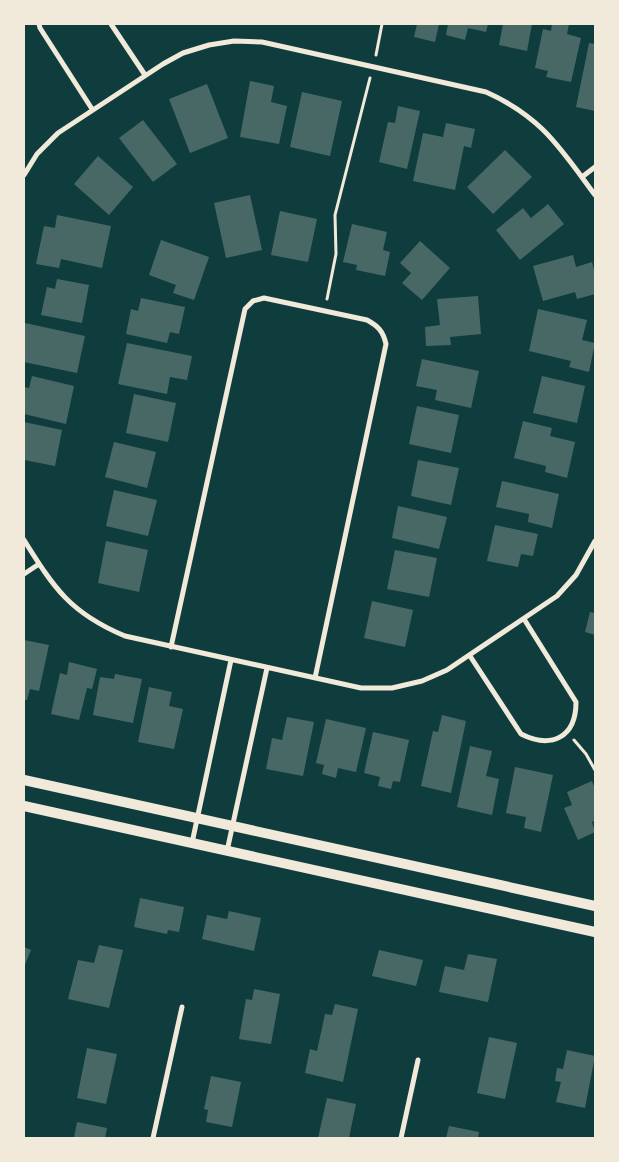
<svg xmlns="http://www.w3.org/2000/svg" width="619" height="1162" font-family="Rubik,sans-serif">
<style>
.building{fill:#486865}
.lines{fill:none;stroke-linecap:round;stroke-linejoin:round}
.path{stroke:#f1e9da;stroke-width:3}
.minor{stroke:#f1e9da;stroke-width:5}
.secondary{stroke:#f1e9da;stroke-width:10}
</style>
<rect width="100%" height="100%" fill="#0f3d3e"/>
<path class="building" d="M417 24H439L435 42 414 37Z
M448 24H488L486 32 468 28 465 40 446 35Z
M503 24H532L527 51 499 45Z
M552 24H569L567 34 581 38 571 82 546 77 548 71 535 68 543 29 551 31Z
M589 43 595 44V111L576 107Z
M250 81 274 86 271 102 287 106 279 144 240 137Z
M207 84 228 138 190 153 169 99Z
M302 92 342 101 330 156 290 147Z
M398 106 420 111 407 169 379 162 388 122 395 123Z
M143 120 177 164 153 182 119 138Z
M446 123 475 129 471 148 464 146 455 190 413 181 423 133 443 137Z
M505 150 532 177 493 214 467 187Z
M98 156 133 187 109 215 74 184Z
M250 195 262 250 226 258 214 203Z
M548 204 564 224 520 260 496 230 523 208 531 218Z
M280 211 317 219 308 262 271 255Z
M57 215 111 226 102 268 61 259 59 268 36 264 44 226 55 228Z
M352 224 387 232 383 250 390 252 385 276 356 270 357 265 343 262Z
M161 240 209 257 194 300 173 293 176 285 149 275Z
M420 241 450 268 422 300 402 283 411 273 400 263Z
M573 255 576 267 592 262 595 274V294L577 299 575 292 543 301 533 266Z
M57 279 89 285 82 323 41 315 47 287 55 289Z
M478 296 481 334 450 337 451 345 426 346 425 327 440 325 437 299Z
M141 298 185 307 179 334 170 332 167 343 126 334 131 309 138 311Z
M538 309 587 320 582 340 595 343 589 372 569 367 571 361 529 351Z
M25 323 85 336 77 373 24 362Z
M127 343 192 356 187 380 170 377 167 394 118 384Z
M422 359 479 371 471 408 435 400 437 390 416 386Z
M32 376 74 386 66 424 24 414V387L29 388Z
M542 376 585 386 577 423 533 413Z
M134 394 176 403 168 442 126 433Z
M417 406 459 415 451 453 409 444Z
M523 421 552 428 550 436 575 442 567 478 545 472 546 466 514 458Z
M24 422 62 430 55 466 24 460Z
M114 442 156 452 147 488 105 477Z
M418 460 459 468 451 505 411 496Z
M502 481 559 494 552 528 528 522 529 514 496 507Z
M114 490 157 500 148 536 106 526Z
M398 506 447 517 439 549 392 538Z
M495 525 538 534 533 556 521 554 518 567 487 561Z
M106 541 148 550 139 592 98 583Z
M395 550 437 558 429 597 387 589Z
M372 601 413 610 405 647 364 638Z
M590 612 595 613V635L585 632Z
M24 640 49 645 39 691 30 689 27 700H24Z
M69 662 97 669 92 689 87 688 79 720 51 714 60 673 67 675Z
M115 674 142 679 133 723 93 715 100 677 114 679Z
M149 687 172 692 169 706 183 709 174 749 138 742Z
M442 715 466 721 451 793 421 786 433 731 438 732Z
M287 717 314 722 303 776 266 769 272 738 282 740Z
M326 719 366 728 356 772 338 768 336 778 322 774 324 765 316 763Z
M373 732 409 740 400 782 393 781 391 789 378 786 380 777 364 773Z
M470 746 492 751 486 776 499 779 492 815 457 807Z
M515 767 553 775 541 832 524 828 526 817 506 813Z
M592 781 595 789V821L592 822 595 832 578 840 564 808 572 805 567 792Z
M140 898 184 907 179 932 168 930 167 934 134 927Z
M229 911 261 918 254 951 202 939 207 915 227 919Z
M99 945 123 950 109 1008 68 999 78 960 94 963Z
M24 947 31 950 24 967Z
M379 950 423 960 416 986 372 976Z
M468 954 497 959 488 1002 439 992 445 966 464 970Z
M254 989 280 994 271 1044 239 1039 246 999 252 1000Z
M335 1004 358 1009 343 1082 305 1073 310 1049 317 1051 325 1014 332 1015Z
M489 1037 517 1043 505 1099 477 1093Z
M87 1048 117 1054 106 1104 77 1098Z
M567 1050 595 1056 585 1108 556 1102 561 1082 555 1081 557 1068 563 1069Z
M211 1076 241 1082 232 1127 206 1122 208 1110 204 1109Z
M327 1098 356 1104 349 1138H318Z
M77 1122 107 1128 105 1138H74Z
M449 1126 479 1132 478 1138H446Z"/>
<g class="lines">
<path class="path" d="M376 55 382 24
M327 299 336 254 335 215 370 78
M574 740 586 754 595 770"/>
<path class="minor" d="M39 24 40 28 92 109
M111 24 145 75
M24 175 37 154 58 133 163 64 183 53 209 45 234 41 262 42 486 92C542 117 560 148 595 195
M582 177 595 167
M24 540C54 588 70 613 125 636L361 688H392L422 681 447 670 557 596 576 575 595 541
M24 574 39 564
M171 647 245 309 253 301 264 298 367 320C378 326 383 331 386 344L315 678
M470 656 521 734C551 749 576 738 576 702L524 619
M192 843 231 660
M227 851 267 668
M153 1138 182 1007
M401 1138 418 1060"/>
<path class="secondary" d="M24 780 595 906
M24 806 595 932"/>
</g>
<rect width="619" height="1162" fill="none" stroke="#f1e9da" stroke-width="50"/>
</svg>
